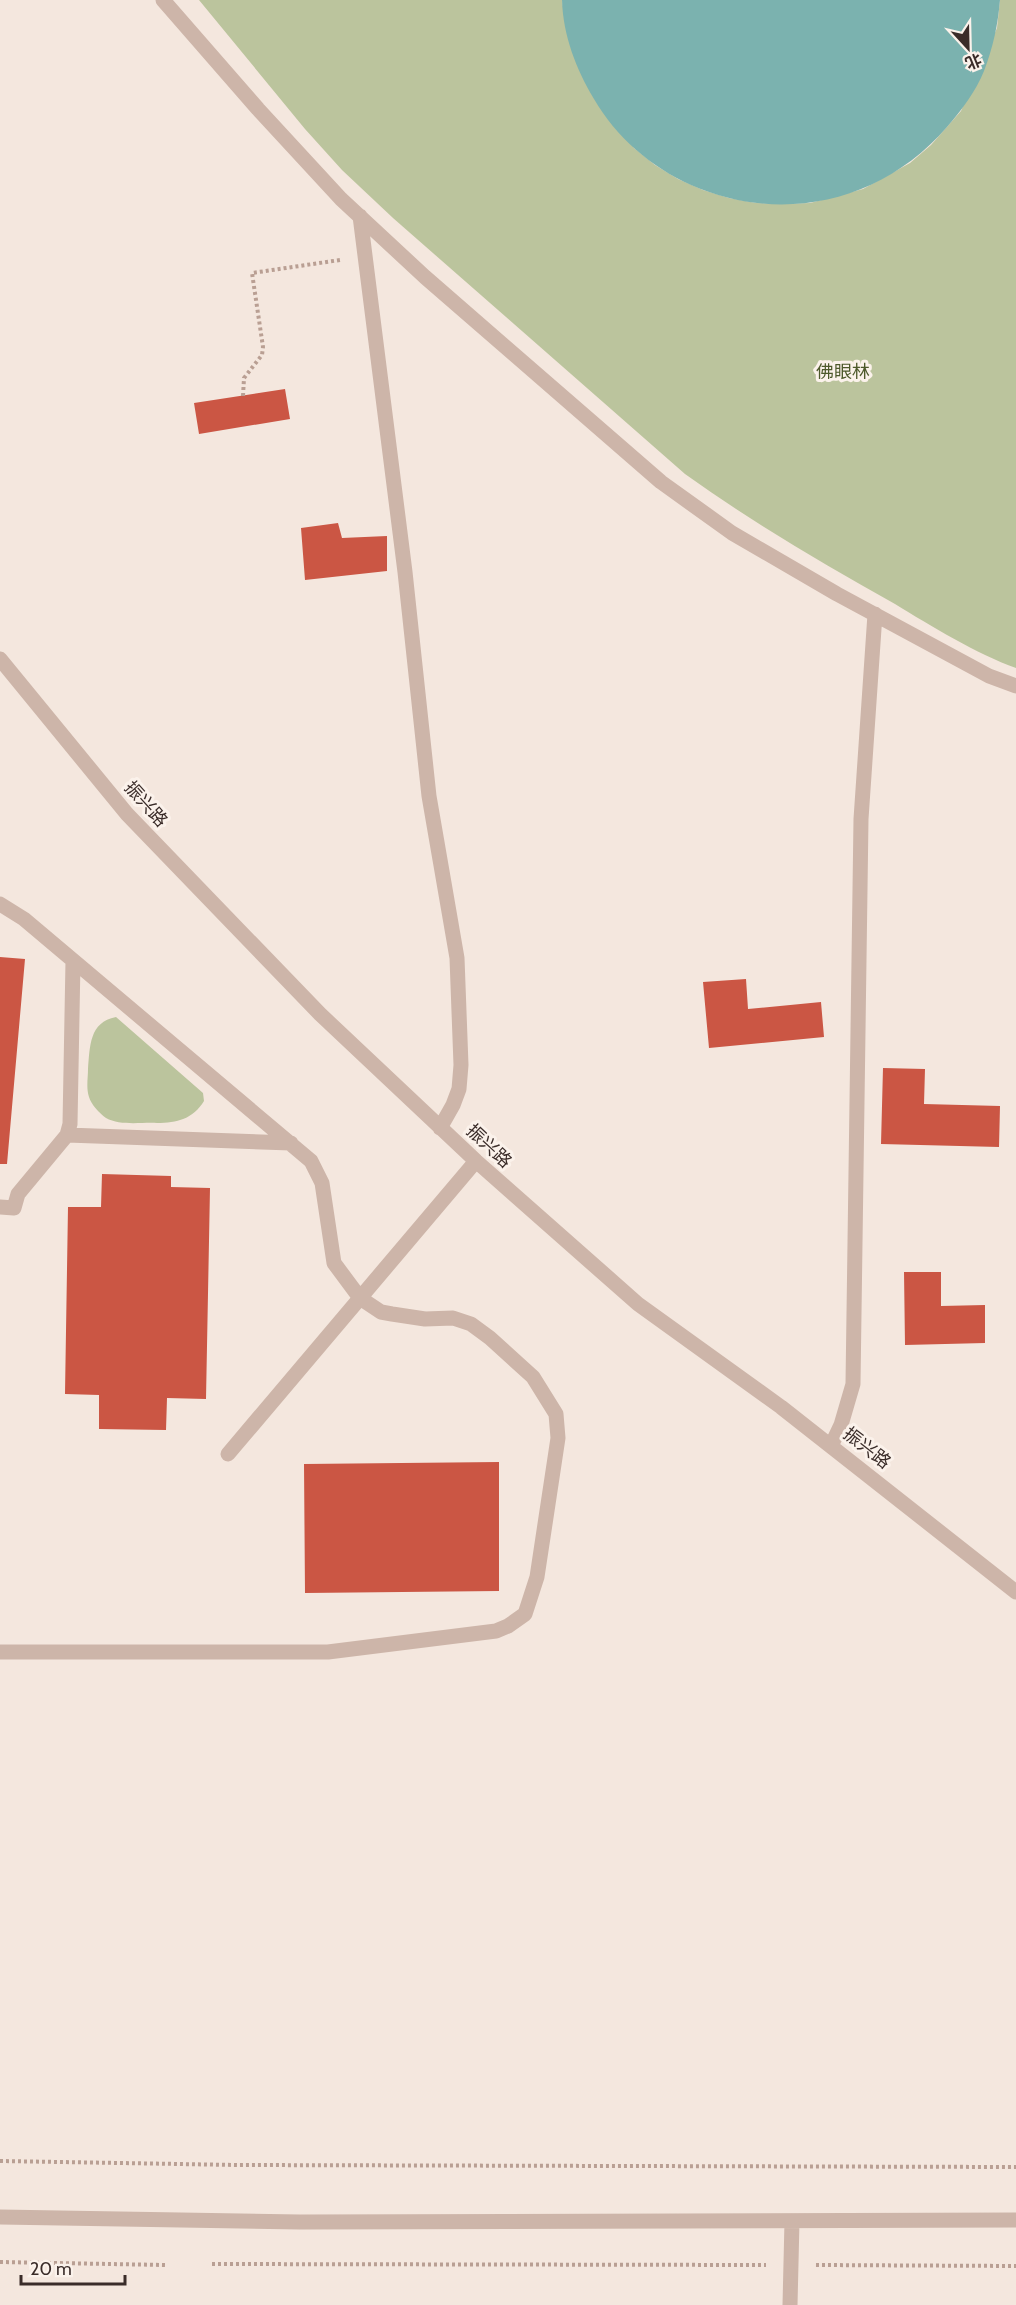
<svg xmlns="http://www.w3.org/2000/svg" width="1016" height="2305" font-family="Cabin,'Noto Sans SC',sans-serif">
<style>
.green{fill:#bbc49d}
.water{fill:#7bb2af}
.building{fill:#cb5644}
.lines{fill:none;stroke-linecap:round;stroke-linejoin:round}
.path{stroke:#b99f93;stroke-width:4;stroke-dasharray:3 3;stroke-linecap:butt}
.minor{stroke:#cdb5a9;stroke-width:15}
.labels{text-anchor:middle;stroke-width:6;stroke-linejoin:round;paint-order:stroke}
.park-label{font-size:18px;fill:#4d592b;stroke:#fbf2eb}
.street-label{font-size:18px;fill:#3a2c29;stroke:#fbf2eb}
</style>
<rect width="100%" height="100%" fill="#f4e7de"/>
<path class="green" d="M199 0H562L567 33 634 148 655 165 678 179 703 190 729 198 756 203 783 204 810 203 863 189 910 163 931 145 961 111 997 28 1000 0H1016V668C977 654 931 626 895 604 823 564 752 522 685 474L393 218 342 170 305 129Z
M116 1017 203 1093 204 1101C193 1119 177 1123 157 1123 142 1122 120 1126 106 1118 99 1113 91 1104 89 1097 86 1088 88 1078 88 1069 90 1047 89 1022 116 1017Z"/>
<path class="water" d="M562 0H1000C998 24 993 48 984 71 976 91 961 111 947 127 882 202 782 225 691 185 651 167 616 137 594 99 576 69 563 35 562 0Z"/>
<path class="building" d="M285 389 290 419 199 434 194 403Z
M338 523 342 538 387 536V571L305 580 301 528Z
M0 957 25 959 7 1164H0Z
M746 979 748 1009 821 1002 824 1037 709 1048 703 982Z
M883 1068 925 1069 924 1104 1000 1106 999 1147 881 1144Z
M102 1174 171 1176V1187L210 1188 206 1399 167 1398 166 1430 99 1429V1395L65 1394 68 1207H101Z
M904 1272H941V1306L985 1305V1343L905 1345Z
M499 1462V1591L305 1593 304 1464Z"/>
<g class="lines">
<path class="path" d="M243 396 244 378 262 355 263 347 252 273 340 260
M0 2161 238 2165 1016 2167
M0 2262 165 2265
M212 2264 766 2265
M816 2265 1016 2266"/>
<path class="minor" d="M163 0 258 109 341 199 425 277 661 482 732 533 837 594 989 676 1016 686
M360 216 405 572 429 796 457 958 461 1065 459 1089 453 1105 440 1128
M0 659 127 814 320 1014 476 1161 638 1304 781 1407 1016 1592
M0 904 24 919 311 1161 322 1183 334 1263 360 1298 381 1312 392 1314 425 1319 453 1318 471 1324 490 1338 533 1377 556 1414 558 1438 537 1577 525 1614 508 1626 496 1631 328 1652H0
M67 1135 291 1143
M0 1207 14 1208 18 1194 67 1135 70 1124 73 961
M831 1446 841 1425 853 1384 861 819 875 614
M228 1454 476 1161
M0 2217 300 2222 1016 2220
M790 2305 792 2221"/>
</g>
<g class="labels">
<g class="park-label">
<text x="843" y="378">佛眼林</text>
</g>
<g class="street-label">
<text transform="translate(146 804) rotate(48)" y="6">振兴路</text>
<text transform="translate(489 1146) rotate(43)" y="6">振兴路</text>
<text transform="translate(867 1448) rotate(38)" y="6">振兴路</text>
</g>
</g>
<g transform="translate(968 48) rotate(158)" stroke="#fbf2eb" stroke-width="4.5" paint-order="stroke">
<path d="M0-4.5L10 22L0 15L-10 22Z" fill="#3a2c29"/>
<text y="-9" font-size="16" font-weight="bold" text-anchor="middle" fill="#3a2c29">北</text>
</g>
<path d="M21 2275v9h104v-9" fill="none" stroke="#3a2c29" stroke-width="3"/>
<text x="30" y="2275" font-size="18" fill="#3a2c29" stroke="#fbf2eb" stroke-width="4.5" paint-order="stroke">20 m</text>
</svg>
